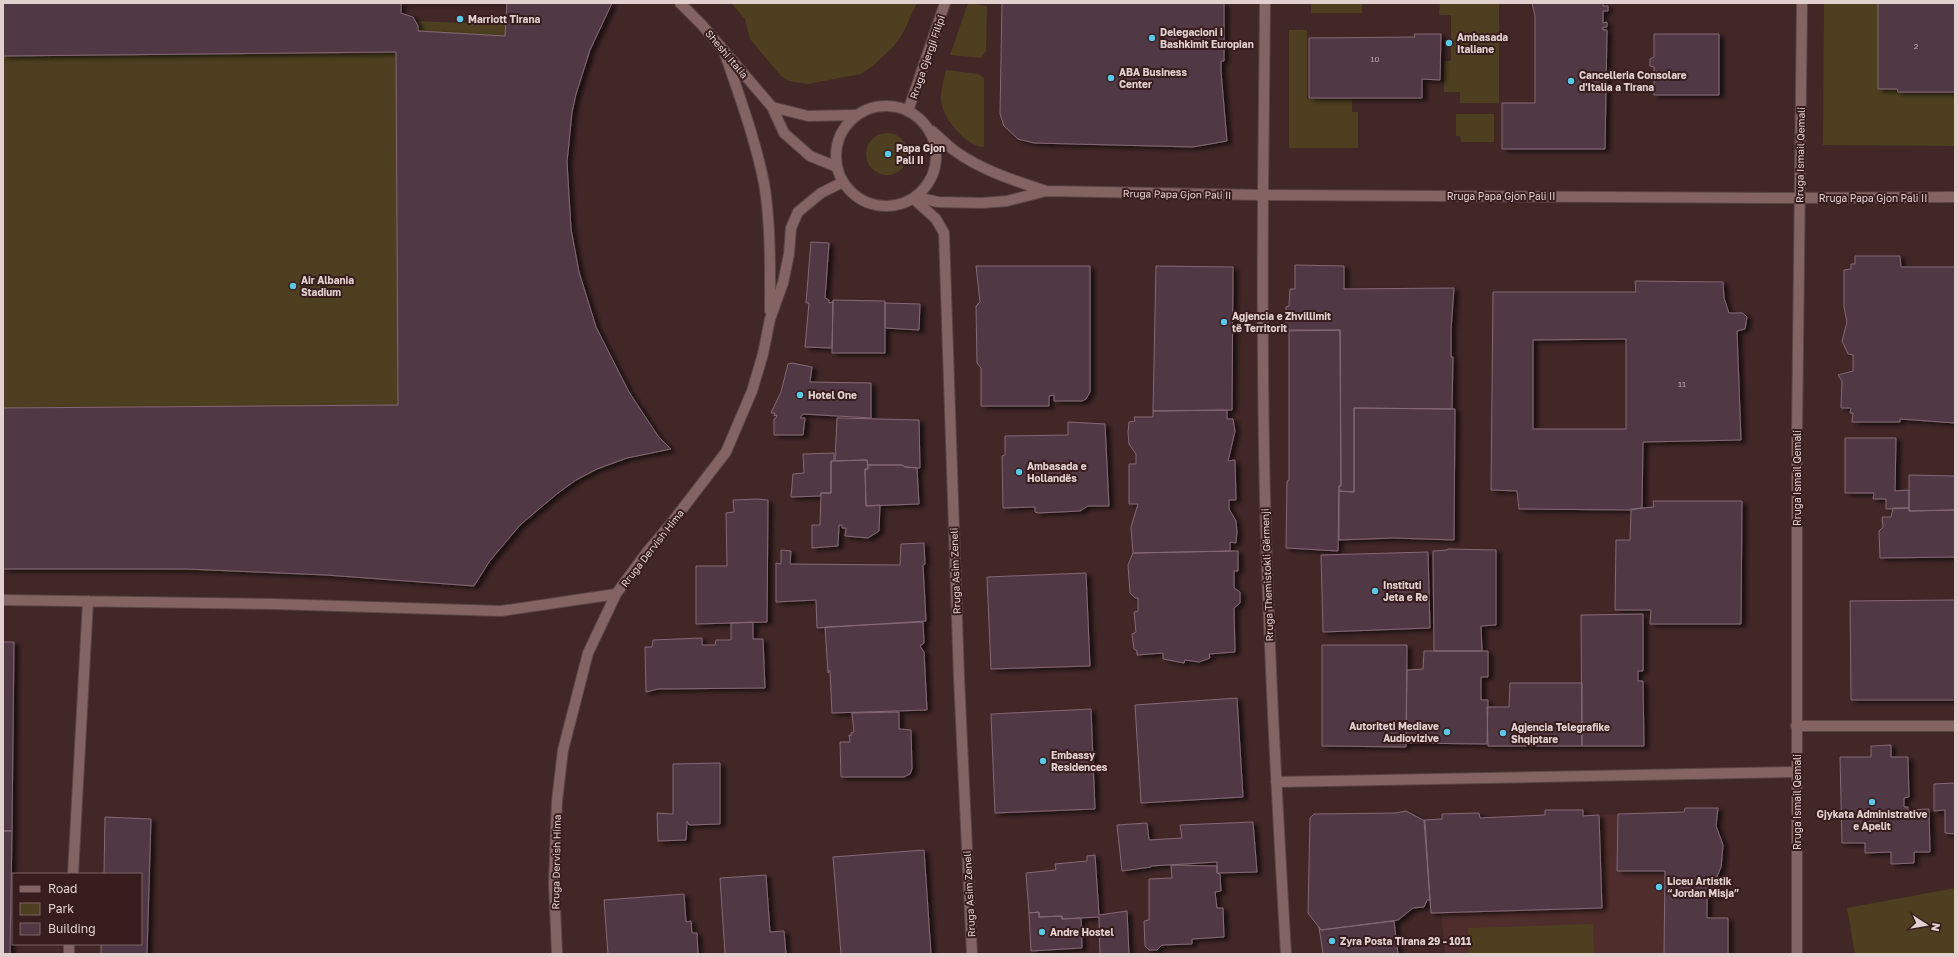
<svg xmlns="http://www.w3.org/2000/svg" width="1958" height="957" font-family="'Golos Text',sans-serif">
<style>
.built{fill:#4f2d2c}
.green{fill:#4d3f1f}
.building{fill:#513844;stroke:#856876;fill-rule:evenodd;filter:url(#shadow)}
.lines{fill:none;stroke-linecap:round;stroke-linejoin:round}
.service-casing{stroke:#5c4545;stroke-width:12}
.minor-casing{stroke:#5c4545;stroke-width:12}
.tertiary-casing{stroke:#5c4545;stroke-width:12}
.service{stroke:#836463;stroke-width:10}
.minor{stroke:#836463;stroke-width:10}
.tertiary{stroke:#836463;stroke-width:10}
.poi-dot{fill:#5bc8e6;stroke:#371d1d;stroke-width:1.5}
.labels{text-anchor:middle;stroke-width:4;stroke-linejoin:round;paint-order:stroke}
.number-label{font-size:8px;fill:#beaaac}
.poi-label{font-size:10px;font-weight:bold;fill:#e2d0cf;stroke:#371d1d;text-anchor:start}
.street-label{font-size:10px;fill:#e2d0cf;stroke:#371d1d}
</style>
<defs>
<filter id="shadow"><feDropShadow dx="4.5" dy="2.5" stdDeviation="2" flood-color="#0009"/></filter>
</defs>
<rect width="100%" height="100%" fill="#422727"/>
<path class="built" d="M1685 808H1718L1716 826 1723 845 1722 857 1721 867 1716 879V895L1707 896V918H1728V954H1445L1441 913 1602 908 1599 815 1684 812Z"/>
<path class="green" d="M3 3 599 29C585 64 573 100 568 139 566 158 568 177 569 196 574 289 608 380 671 449 577 465 525 508 474 586 317 574 160 567 3 569Z
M731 3H917L902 35 893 47 873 66 861 74 808 84 789 81 781 76 750 39 745 19Z
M968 3 987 6 986 51 981 58 950 55Z
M1311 3H1362V13H1311Z
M1440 3H1499V103H1460V92H1444V61H1451V15H1439Z
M1824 3H1878V89H1897L1899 92H1955V146L1823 145Z
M1289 30H1307V99H1352V112H1358V148H1289Z
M946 70 978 74 984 78V145L983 147C965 146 940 115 941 98 941 88 944 79 946 70Z
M1456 114H1494V142H1461L1460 136H1456Z
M866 154a21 21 0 1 1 42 0a21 21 0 1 1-42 0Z
M1955 888V954H1855L1847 908Z
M1593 924 1594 954H1469L1468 928Z"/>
<path class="building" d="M3 3H612L590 50 576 94 572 112 567 162 571 229 579 272 596 327 629 392 658 436 671 449 627 458 597 469 576 480 558 493 520 525 489 562 474 586 326 575 187 569H3V408L398 405 396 52 3 56Z
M401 3H507L505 36 418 31V26L413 17 401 13Z
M1002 3H1224V61H1221V72L1227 141 1193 147 1034 143 1018 139 1004 126 1000 114Z
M1532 3H1603V6H1608V11H1603V23L1607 22V27H1603V30H1607L1605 149H1502V103H1535V16Z
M1878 3H1955V92H1898L1897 89H1878Z
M1414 34H1441L1440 80 1422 79V98H1309V38L1415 37Z
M1654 34H1719V95H1654V67L1650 66V59L1654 57Z
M811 242 829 243 825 298 829 300V303L833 302 832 348 805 347 809 303H806Z
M1855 256H1900L1901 267H1955V423L1900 419V422H1852L1853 413H1850L1851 408H1841L1842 381 1838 375 1853 371V355L1848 354 1842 341 1847 322 1844 307V270L1851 269V264H1855Z
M1295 265 1344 266V289L1454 288 1451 330V357H1453L1452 409 1354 408V492L1339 491V486H1341L1340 330H1286V307L1289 306 1290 289H1295Z
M976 266H1090V392L1086 399 1082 401H1054V395L1049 396V406H981V368L977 363 976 306 980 302Z
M1156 266 1233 267 1232 410 1153 411Z
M1635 281 1723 282 1724 298 1729 313H1743L1747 317 1745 329 1737 331 1741 440 1643 442 1642 508 1631 510 1519 509 1517 491 1491 490 1493 292H1636ZM1626 339V429H1533V340Z
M833 300 885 301V353H832Z
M885 303 920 304 919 330 885 328Z
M1340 330 1341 486H1339L1338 551 1286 548 1287 481 1289 480V331Z
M792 363 812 367 810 382 871 383V418L803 414 800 418H805L803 435H774V419L776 418 777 415 774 416 775 413H771L781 392 788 364Z
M1354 408 1455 409 1454 540 1394 538 1339 540V491L1354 492Z
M1227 410V419H1233L1235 431 1228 461 1235 460 1236 500H1229V509L1236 521 1237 532 1236 543 1230 542V551L1133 553 1131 527 1138 504H1129V464H1136V454L1129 444 1128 432 1129 422 1135 421 1134 417H1153V411Z
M837 418 919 420 920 468 905 467 902 465H868L867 460 835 461Z
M1068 422 1105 424 1109 506H1088L1080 511 1038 513 1035 512V507L1003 508 1002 456 1005 455V436L1068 435Z
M1845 438H1896L1895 491 1909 490V508L1886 509V499H1873L1874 493H1845Z
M834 453V461H831V493H821L820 496 791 497 793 474 804 473 803 454Z
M867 460 868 469H865L866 506 880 505 879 531 868 538 845 536 846 528H842V525H839L838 546 812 548V525H820L821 493H831V461Z
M868 465H902L905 467 917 468 919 504 866 506 865 469H868Z
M1909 475 1955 476V510L1909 511Z
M757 499 768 500 767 622 696 624V566H727L726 513 734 512 733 500Z
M1653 501H1742L1741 624H1650L1651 610H1615L1616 540H1630L1631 509 1654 507Z
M1893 508H1909V511L1955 510V557L1880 558 1879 531 1883 527 1882 517H1891Z
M924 543 925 564 923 565 926 621 817 628 816 600 776 602V563L781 564V550L791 551 790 564 900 565 901 544Z
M1448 549 1496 550V625L1481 626 1482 651H1434L1433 551 1447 550Z
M1238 551V571H1234V588L1240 592V603L1234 608 1235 652 1209 654 1210 658 1199 662 1185 660 1184 663 1163 659V653L1137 655V651L1134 649 1132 634 1136 632 1134 612 1138 611V598H1135L1130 593 1128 565 1133 553Z
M1428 552 1430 628 1323 632 1321 555Z
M1086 573 1090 666 991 669 987 577Z
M1955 600V700H1851L1850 601Z
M1643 614V671H1638V681H1643L1644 746H1582L1581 615Z
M753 622V639H763L765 688 658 689 646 692 645 647H652L653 640 702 638V645H715L716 640H731V623Z
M923 622 924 643 920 646 924 652 927 710 832 713 830 670 828 673 825 627Z
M3 642H14L12 831H3Z
M1322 645H1407L1406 747 1322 746Z
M1424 651H1488V677H1481V700H1488L1487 744 1406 743 1407 670 1423 669Z
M1510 683H1582V746H1488L1487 707H1509Z
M1237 698 1243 797 1141 803 1135 705Z
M1091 709 1095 809 995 813 991 714Z
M899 712V729L911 730 912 769 910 774 904 777H841L840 742H850L849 735 851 736V733L854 732 852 713Z
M1891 745V757H1908L1909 797 1904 798V807H1908V810L1929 809 1930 852H1914V863L1891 864V852L1865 853V843H1842L1840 757H1871V746Z
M720 763V824L689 825 687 821 686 840 658 841 657 813 673 814V764Z
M1955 783V834L1945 833V810L1934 811V784Z
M1685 808H1718L1716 826 1723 845 1722 857 1721 867 1716 879V895H1707V918H1728V954H1664L1665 871H1617L1618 814 1684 812Z
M1545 810H1583V816L1599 815 1602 908 1431 913 1424 820 1442 819V814L1479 813 1480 818 1545 815Z
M1406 811 1425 821 1430 900H1427L1424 907 1413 908 1398 920 1321 930 1308 913 1310 818 1314 814 1395 813Z
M105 817 151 819 147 954H101V944H141V874H104Z
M1253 822 1257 872 1217 873V862L1151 866V867L1122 871 1117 825 1147 823 1149 840 1182 838 1180 825Z
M3 831H12L10 954H3Z
M924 850 931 954H841L833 857Z
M1095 855 1099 915 1127 911 1129 954H1100L1099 917 1062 919V916L1039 917V912L1029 913 1026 873 1056 870 1055 864 1087 861V856Z
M1171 865 1217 866V873L1220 874 1221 891 1215 892 1217 908H1223L1224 937 1192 939V944L1162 945 1157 950H1149L1145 946 1144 921 1149 920V879L1172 878Z
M766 875 770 932 784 931 786 954H725L720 878Z
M684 894 686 922 691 921 692 933H697L698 954H608L604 900Z
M1039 912V917L1062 916V919L1081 918 1082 948 1031 951 1029 913Z
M1394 921 1398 954H1323L1319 927 1321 930Z"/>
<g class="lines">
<g class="service-casing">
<path id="service" d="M1263 195 1265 3
M1796 726H1955"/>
</g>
<g class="minor-casing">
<path id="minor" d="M680 3 702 25 772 107 784 133 810 156 837 167
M724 51C739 95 755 138 764 183 771 225 770 269 770 311
M772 107 808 116 857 115
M1263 195C1262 345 1263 495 1270 645 1274 748 1280 851 1286 954
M914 199 936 219 944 233 959 678 972 954
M3 600 274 604 501 611 616 594
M1276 782 1797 772
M73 874 88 601
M69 954V944
M557 954 554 883 557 801 563 750 588 653 616 594 647 552 673 521 726 452 752 391 763 354 770 319 783 283 789 254 791 228 798 212 821 193 843 182"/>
</g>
<g class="tertiary-casing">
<path id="tertiary" d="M836 156a50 50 0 1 1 100 0a50 50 0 1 1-100 0Z
M908 111 945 3
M932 131C940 138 947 145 955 151 981 170 1015 181 1046 191
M916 197 938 202 982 203 1007 201 1046 191 1263 195 1781 198 1955 197
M1797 954V434L1802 3"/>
</g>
<use href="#service" class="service"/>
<use href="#minor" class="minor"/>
<use href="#tertiary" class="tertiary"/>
</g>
<g class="poi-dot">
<circle cx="460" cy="19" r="4"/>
<circle cx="1152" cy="38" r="4"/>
<circle cx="1449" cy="43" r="4"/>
<circle cx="1111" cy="78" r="4"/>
<circle cx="1571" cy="81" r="4"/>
<circle cx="888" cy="154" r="4"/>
<circle cx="293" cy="286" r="4"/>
<circle cx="1224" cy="322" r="4"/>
<circle cx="800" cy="395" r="4"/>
<circle cx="1019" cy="472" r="4"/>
<circle cx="1375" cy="591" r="4"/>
<circle cx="1447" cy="732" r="4"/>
<circle cx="1503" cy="733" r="4"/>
<circle cx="1043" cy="761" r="4"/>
<circle cx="1872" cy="802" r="4"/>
<circle cx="1659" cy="887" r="4"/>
<circle cx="1042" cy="932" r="4"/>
<circle cx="1332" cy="941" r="4"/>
</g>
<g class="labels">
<g class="number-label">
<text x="1916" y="49">2</text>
<text x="1375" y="62">10</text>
<text x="1682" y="387">11</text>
</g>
<g class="poi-label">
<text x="468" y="23">Marriott Tirana</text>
<text x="1160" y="36">Delegacioni i<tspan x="1160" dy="12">Bashkimit Europian</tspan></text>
<text x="1457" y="41">Ambasada<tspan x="1457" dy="12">Italiane</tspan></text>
<text x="1119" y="76">ABA Business<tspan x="1119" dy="12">Center</tspan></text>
<text x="1579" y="79">Cancelleria Consolare<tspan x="1579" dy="12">d'Italia a Tirana</tspan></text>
<text x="896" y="152">Papa Gjon<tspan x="896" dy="12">Pali II</tspan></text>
<text x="301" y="284">Air Albania<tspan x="301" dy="12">Stadium</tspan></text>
<text x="1232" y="320">Agjencia e Zhvillimit<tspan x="1232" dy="12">të Territorit</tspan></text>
<text x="808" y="399">Hotel One</text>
<text x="1027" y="470">Ambasada e<tspan x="1027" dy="12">Hollandës</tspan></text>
<text x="1383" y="589">Instituti<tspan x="1383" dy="12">Jeta e Re</tspan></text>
<text x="1439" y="730" text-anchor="end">Autoriteti Mediave<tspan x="1439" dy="12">Audiovizive</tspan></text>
<text x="1511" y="731">Agjencia Telegrafike<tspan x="1511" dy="12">Shqiptare</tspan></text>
<text x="1051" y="759">Embassy<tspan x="1051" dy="12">Residences</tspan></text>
<text x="1872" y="818" text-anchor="middle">Gjykata Administrative<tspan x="1872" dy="12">e Apelit</tspan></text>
<text x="1667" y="885">Liceu Artistik<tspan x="1667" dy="12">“Jordan Misja”</tspan></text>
<text x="1050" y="936">Andre Hostel</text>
<text x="1340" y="945">Zyra Posta Tirana 29 - 1011</text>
</g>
<g class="street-label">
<text transform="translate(727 54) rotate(50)" y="4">Sheshi Italia</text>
<text transform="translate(927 57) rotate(-71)" y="4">Rruga Gjergji Filipi</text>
<text transform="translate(1800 155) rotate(-89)" y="4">Rruga Ismail Qemali</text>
<text transform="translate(1177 194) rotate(1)" y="4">Rruga Papa Gjon Pali II</text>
<text x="1501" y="200">Rruga Papa Gjon Pali II</text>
<text x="1873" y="202">Rruga Papa Gjon Pali II</text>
<text transform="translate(1797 478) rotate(-90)" y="4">Rruga Ismail Qemali</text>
<text transform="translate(652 548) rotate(-52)" y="4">Rruga Dervish Hima</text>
<text transform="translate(955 571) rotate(-92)" y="4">Rruga Asim Zeneli</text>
<text transform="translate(1267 575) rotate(-92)" y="4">Rruga Themistokli Gërmenji</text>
<text transform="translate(1797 802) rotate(-90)" y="4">Rruga Ismail Qemali</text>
<text transform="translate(556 862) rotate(-89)" y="4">Rruga Dervish Hima</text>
<text transform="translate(969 894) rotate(-93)" y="4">Rruga Asim Zeneli</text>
</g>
</g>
<rect width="1958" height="957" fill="none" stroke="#e2d0cf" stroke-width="8"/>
<rect x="12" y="873" width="130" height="72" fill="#371d1d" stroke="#7b6564"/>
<rect x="20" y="886" width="20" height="6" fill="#836463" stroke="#7b6564"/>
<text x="48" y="893" font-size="12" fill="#e2d0cf">Road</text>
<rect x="20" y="903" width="20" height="12" fill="#4d3f1f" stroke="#7b6564"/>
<text x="48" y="913" font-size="12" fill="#e2d0cf">Park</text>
<rect x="20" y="923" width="20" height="12" fill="#513844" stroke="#7b6564"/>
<text x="48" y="933" font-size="12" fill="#e2d0cf">Building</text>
<g transform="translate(1926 925) rotate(102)" stroke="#371d1d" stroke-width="3" paint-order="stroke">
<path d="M0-3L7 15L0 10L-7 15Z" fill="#e2d0cf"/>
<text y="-6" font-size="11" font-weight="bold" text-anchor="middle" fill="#e2d0cf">N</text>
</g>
</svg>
